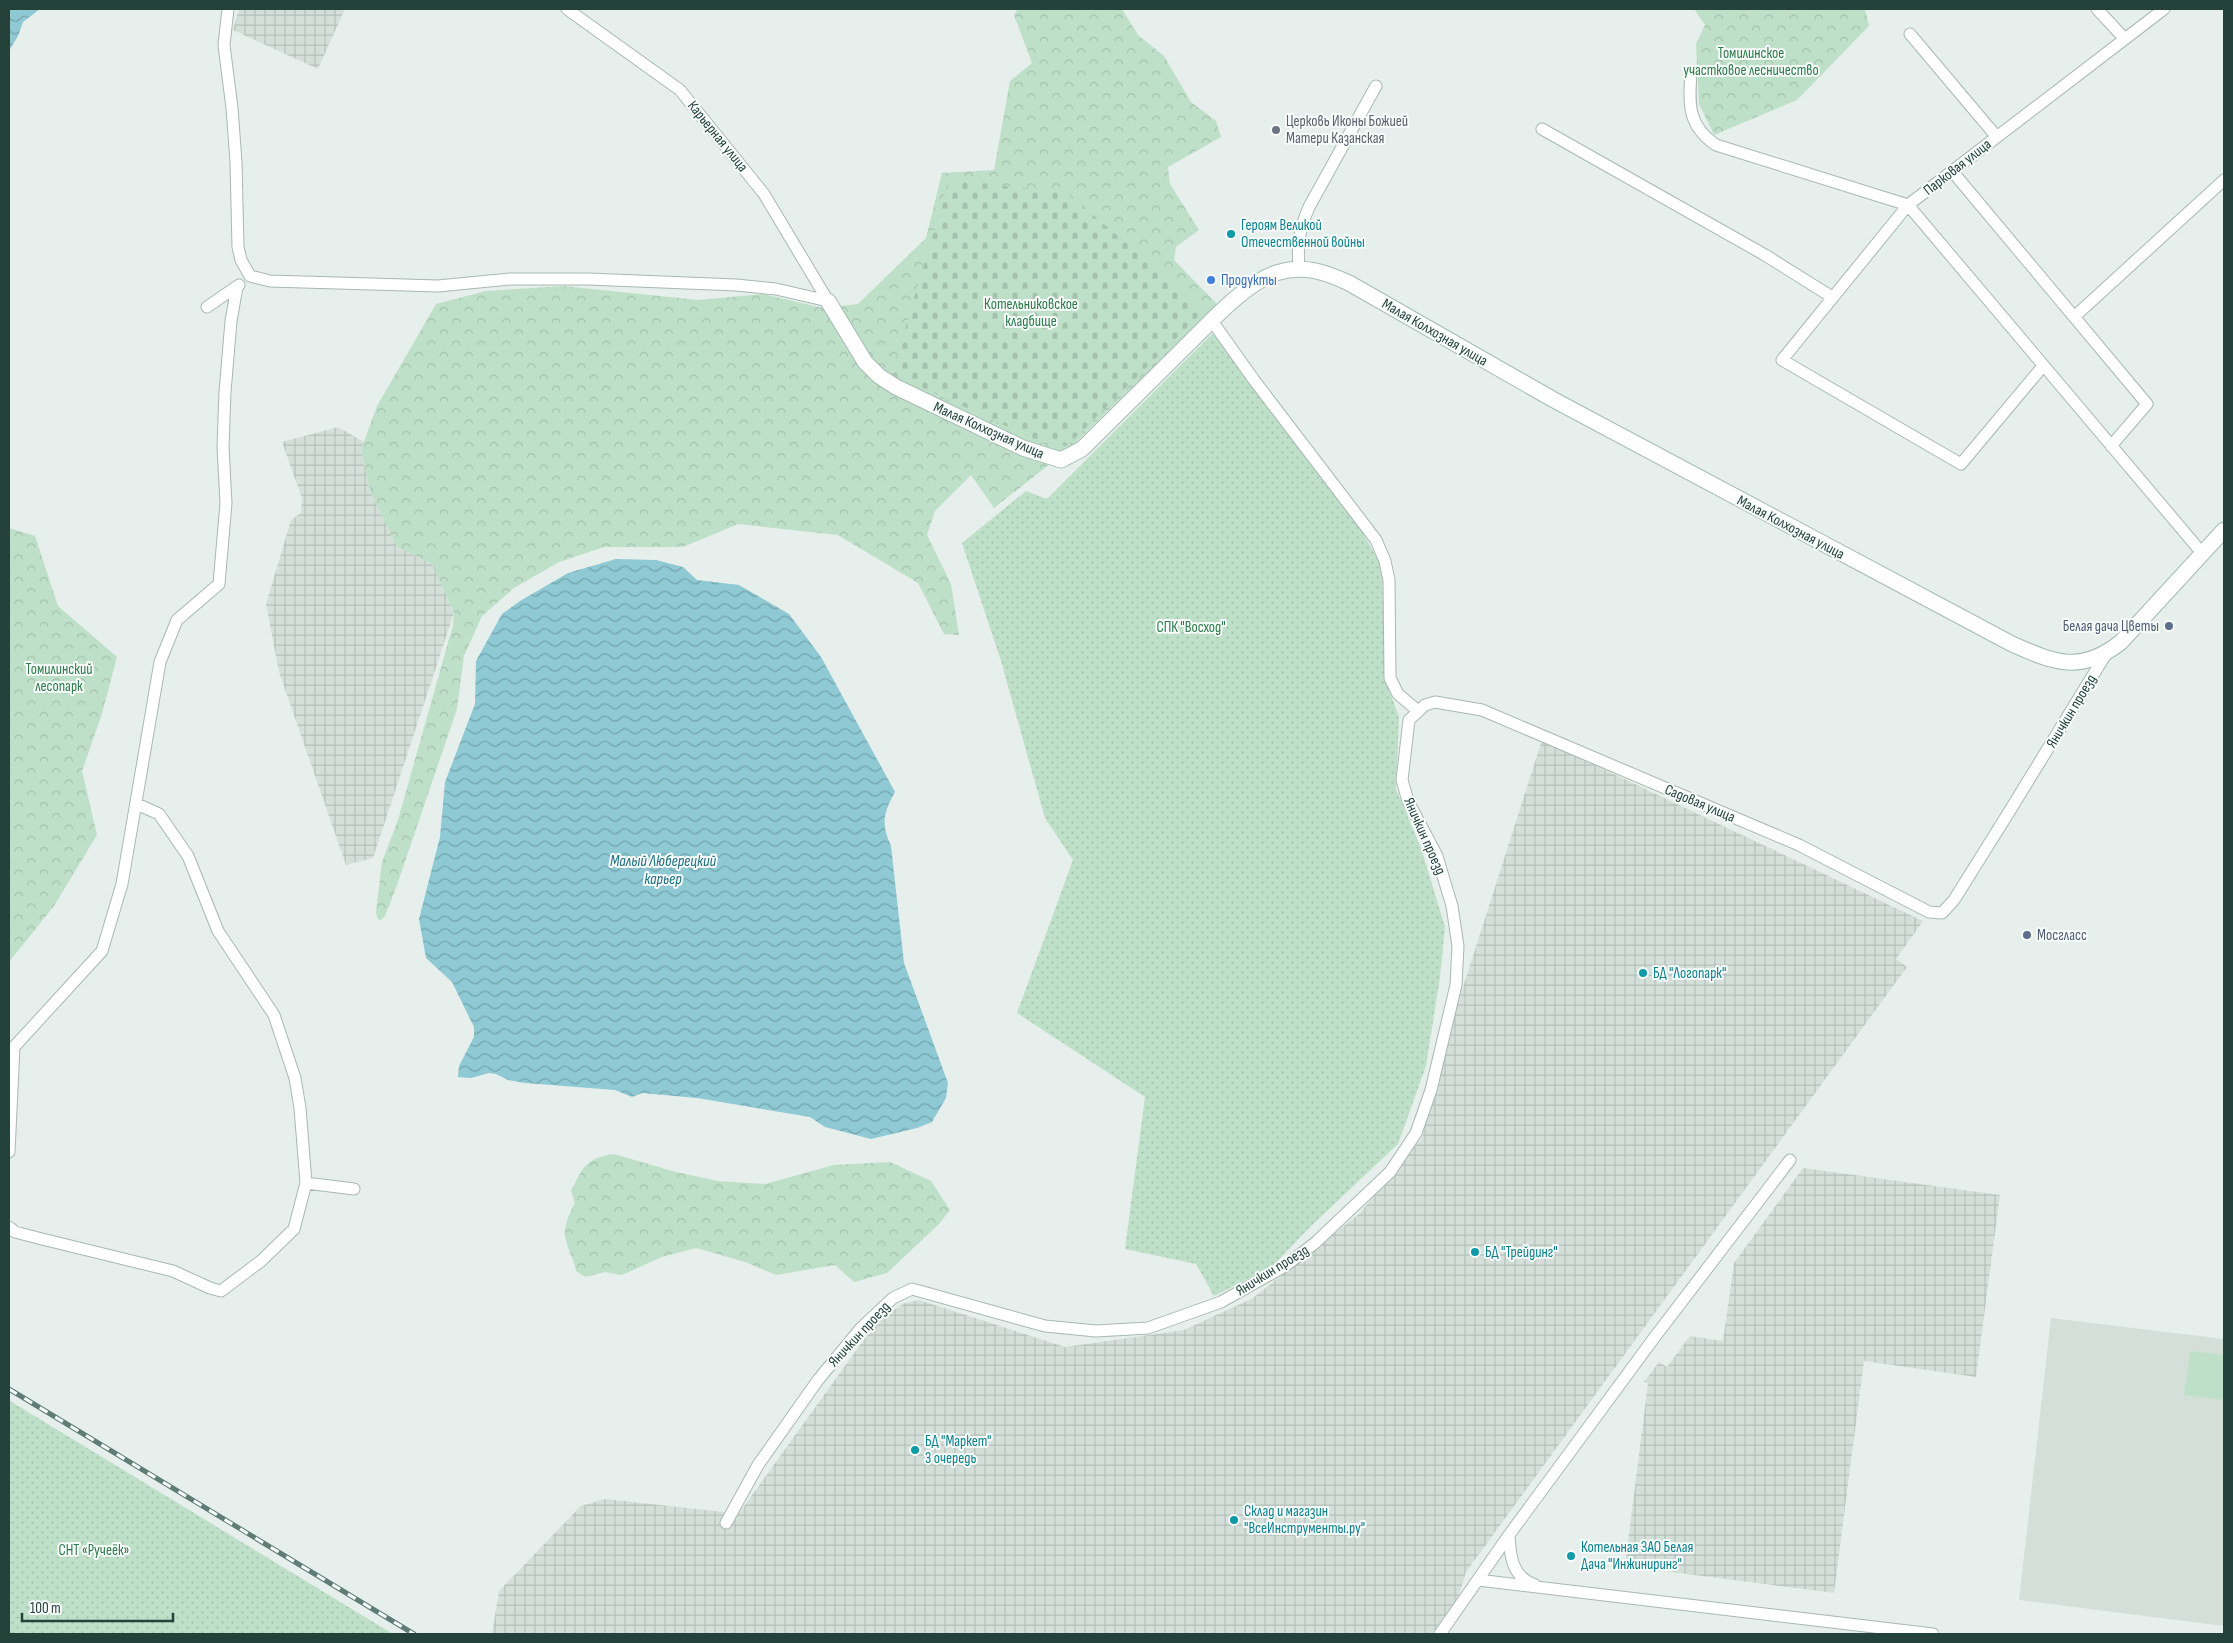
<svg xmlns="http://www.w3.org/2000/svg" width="2233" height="1643" font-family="'Sofia Sans Condensed',sans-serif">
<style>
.built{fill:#d4dfda}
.industrial{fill:url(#industrial-grid)}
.green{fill:#bfe0c8}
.forest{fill:url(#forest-crowns)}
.cemetery{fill:url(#cemetery-stones)}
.garden{fill:url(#garden-dots)}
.water{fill:url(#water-waves)}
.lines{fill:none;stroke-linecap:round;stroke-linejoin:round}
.street-casing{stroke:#a8b8b2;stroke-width:13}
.secondary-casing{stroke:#a4bbb3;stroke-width:17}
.street{stroke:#fff;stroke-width:11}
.secondary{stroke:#fff;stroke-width:15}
.rail-casing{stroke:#5f7d75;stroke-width:5}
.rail{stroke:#f7fbf9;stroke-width:3;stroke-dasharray:9;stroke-linecap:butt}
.worship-dot{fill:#6b7280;stroke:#f7fbf9;stroke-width:2}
.culture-dot{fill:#0f9aa8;stroke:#f7fbf9;stroke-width:2}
.shop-dot{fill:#3f7fe0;stroke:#f7fbf9;stroke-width:2}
.service-dot{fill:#5c6f8a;stroke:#f7fbf9;stroke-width:2}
.labels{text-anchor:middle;stroke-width:4;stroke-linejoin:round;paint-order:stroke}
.park-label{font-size:15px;fill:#2d7a4b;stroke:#f7fbf9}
.worship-label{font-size:15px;fill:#5b616d;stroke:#f7fbf9;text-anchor:start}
.street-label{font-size:15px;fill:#24423a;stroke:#f7fbf9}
.culture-label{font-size:15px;fill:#0d838f;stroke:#f7fbf9;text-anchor:start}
.shop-label{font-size:15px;fill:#366cbe;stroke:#f7fbf9;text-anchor:start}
.service-label{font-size:15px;fill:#4e5e75;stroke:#f7fbf9;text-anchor:end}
.water-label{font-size:16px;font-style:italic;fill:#1c6f80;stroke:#f7fbf9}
</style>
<defs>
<pattern id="industrial-grid" width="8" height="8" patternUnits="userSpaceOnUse" patternTransform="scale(1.25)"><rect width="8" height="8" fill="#d4dfda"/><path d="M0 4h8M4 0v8" fill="none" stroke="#b6c1bc"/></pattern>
<pattern id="forest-crowns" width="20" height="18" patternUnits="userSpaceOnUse" patternTransform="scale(1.25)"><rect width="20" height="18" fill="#bfe0c8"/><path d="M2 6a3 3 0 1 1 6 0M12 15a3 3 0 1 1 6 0" fill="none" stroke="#a4c1ad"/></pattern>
<pattern id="cemetery-stones" width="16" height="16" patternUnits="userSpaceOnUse" patternTransform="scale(1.25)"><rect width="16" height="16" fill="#bfe0c8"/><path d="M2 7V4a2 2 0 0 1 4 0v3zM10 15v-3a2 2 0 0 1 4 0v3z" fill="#a4c1ad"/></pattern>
<pattern id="garden-dots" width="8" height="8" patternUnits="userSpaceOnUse" patternTransform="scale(1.25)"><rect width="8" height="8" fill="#bfe0c8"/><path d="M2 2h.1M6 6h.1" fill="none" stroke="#a4c1ad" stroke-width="1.8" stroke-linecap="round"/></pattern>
<pattern id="water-waves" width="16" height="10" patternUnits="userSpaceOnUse" patternTransform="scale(1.25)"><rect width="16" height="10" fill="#8ec9d4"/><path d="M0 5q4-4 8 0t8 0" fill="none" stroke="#74a5ad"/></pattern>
</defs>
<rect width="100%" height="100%" fill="#e6efeb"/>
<path class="built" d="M2051 1318 2224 1339V1626L2019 1600Z"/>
<path class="industrial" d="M239 9H345L318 69 233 30Z
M338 427 364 442 361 450 370 491 397 547 432 564 454 613 373 858 346 865 279 672 266 604 291 520 301 513 302 498 282 442Z
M1542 740 1923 921 1896 959 1907 967 1466 1572 1458 1598 1432 1634H492L499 1591 581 1506 605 1499 724 1512 721 1521 732 1523 878 1320 905 1303 919 1300 1065 1347 1184 1330 1253 1298 1359 1214 1422 1138 1450 1028Z
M1803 1168 2000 1195 1976 1377 1864 1361 1834 1593 1625 1566 1648 1383 1644 1382 1659 1362 1667 1367 1690 1336 1723 1341 1734 1263Z"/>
<path class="green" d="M2190 1351 2224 1355V1400L2184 1395Z"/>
<path class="forest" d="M1018 9H1122L1138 35 1164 56 1191 102 1216 121 1221 137 1168 167 1170 184 1199 230 1176 247 1174 260 1217 304 1070 448 994 508 971 475 935 511 927 535 951 584 959 635 944 634 918 583 838 535 738 524 683 547H604L559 562 514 588 482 616 464 656 457 709 397 885 385 916 380 921 377 917 376 912 382 862 398 820 453 625 454 613 432 564 397 547 370 491 361 450 377 406 436 304 486 291 563 286 699 300 763 294 823 308 858 304 926 238 942 173 994 170 1010 81 1032 63 1014 15Z
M1694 9H1865L1869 26 1797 100 1714 135 1699 104 1696 44 1705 25Z
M9 528 35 536 58 606 117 657 101 717 82 771 97 835 54 906 9 962Z
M614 1154 676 1172 718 1181 765 1184 834 1165 890 1162 931 1181 950 1210 939 1224 887 1273 854 1282 835 1265 776 1275 745 1262 696 1248 662 1257 622 1275 605 1272 585 1277 576 1271C574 1258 566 1247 565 1235 564 1225 570 1212 575 1203L571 1191C583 1167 586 1158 614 1154Z"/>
<path class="cemetery" d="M949 179 1067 193 1205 310 1068 445 1050 446 892 374Z"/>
<path class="garden" d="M1212 334 1221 337 1359 526 1382 567 1385 679 1399 717 1396 789 1421 848 1445 927 1440 977 1426 1066 1398 1144 1308 1229 1273 1266 1214 1296 1196 1264 1125 1249 1145 1097 1017 1013 1073 860 1045 818 1001 661 962 543 1026 491 1047 499Z
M9 1400 10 1401 393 1634H9Z"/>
<path class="water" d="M9 9H40L23 22 18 36 9 51Z
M616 559 656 560 683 567 697 580 739 585 789 614 821 657 895 792C883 814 881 823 891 846L904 963 948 1083 946 1098 932 1122 917 1128 871 1139 825 1127 810 1117 697 1098 642 1093 632 1097 615 1090 525 1083 508 1080 496 1074 489 1073 471 1078 458 1077 459 1066 474 1037V1027L452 982 426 958 419 919 440 837 445 782 475 704 476 661 502 614 520 601 568 573Z"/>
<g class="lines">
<g class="street-casing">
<path id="street" d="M228 9 224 45 232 108 236 162 238 247 241 260 250 276 270 281 438 286 510 279H588L736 285 776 289 828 301
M567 9 680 90 764 194 828 301
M2097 9 2124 38
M1910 34 1996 136
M1691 72C1689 104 1687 125 1716 145L1908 205 2202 553
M1542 129 1765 255 1832 297
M1952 171 2147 404 2111 446
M1299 269C1297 244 1299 230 1309 207L1376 86
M207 307 239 285
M2074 317 2224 180
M1212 321 1254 380 1376 540 1385 561 1389 580 1390 678 1398 694 1418 711
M2043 366 1961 464 1782 360 1908 205 2164 9
M137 804 159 814 188 856 218 931 274 1015 295 1078 300 1108 306 1183
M9 1152 14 1047 102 951 122 884 160 662 177 620 219 584 226 503 223 447 225 392 231 321 237 287
M9 1227 15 1232 42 1239 173 1271 210 1288 221 1291 261 1261 294 1229 306 1183 354 1189
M726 1523 758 1465 818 1380 861 1328 893 1298 912 1289 1045 1326 1096 1331 1148 1328 1221 1302 1285 1266 1315 1243 1390 1172 1416 1133 1431 1090 1456 985 1458 946 1452 906 1437 856 1408 801 1402 780 1409 720 1425 705 1435 702 1482 710 1799 845 1929 912 1942 913 1954 900 2009 812 2106 654
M1509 1535C1510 1556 1512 1577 1535 1585
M1478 1580 1933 1634
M1440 1634 1509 1535 1654 1338 1790 1160"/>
</g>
<g class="secondary-casing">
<path id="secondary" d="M828 301 865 362 879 376 896 387 1023 448 1061 460 1082 449C1115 416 1149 383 1182 350 1208 325 1242 285 1276 273 1303 264 1325 272 1349 283L1554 400 2012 644C2055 663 2081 674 2121 642L2224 530"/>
</g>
<use href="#street" class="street"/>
<use href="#secondary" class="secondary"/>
<g class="rail-casing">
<path id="rail" d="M9 1389 414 1634"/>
</g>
<use href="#rail" class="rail"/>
</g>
<circle class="worship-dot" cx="1276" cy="130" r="5"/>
<g class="culture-dot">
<circle cx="1231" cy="234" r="5"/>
<circle cx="1643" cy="973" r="5"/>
<circle cx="1475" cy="1252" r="5"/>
<circle cx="915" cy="1450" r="5"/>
<circle cx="1234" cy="1520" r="5"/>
<circle cx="1571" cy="1556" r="5"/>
</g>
<circle class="shop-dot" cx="1211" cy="280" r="5"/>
<g class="service-dot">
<circle cx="2169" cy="626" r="5"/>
<circle cx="2027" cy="935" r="5"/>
</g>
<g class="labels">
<g class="park-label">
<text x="1751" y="58">Томилинское<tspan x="1751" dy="17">участковое лесничество</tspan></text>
<text x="1031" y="309">Котельниковское<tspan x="1031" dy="17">кладбище</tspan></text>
<text x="1191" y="632">СПК "Восход"</text>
<text x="59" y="674">Томилинский<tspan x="59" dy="17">лесопарк</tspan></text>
<text x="94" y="1555">СНТ «Ручеёк»</text>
</g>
<g class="worship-label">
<text x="1286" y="126">Церковь Иконы Божией<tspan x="1286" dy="17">Матери Казанская</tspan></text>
</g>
<g class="street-label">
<text transform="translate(718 136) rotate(51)" y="5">Карьерная улица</text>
<text transform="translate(1957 167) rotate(-38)" y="5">Парковая улица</text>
<text transform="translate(1435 332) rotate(30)" y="5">Малая Колхозная улица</text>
<text transform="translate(989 430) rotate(24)" y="5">Малая Колхозная улица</text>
<text transform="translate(1791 527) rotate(28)" y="5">Малая Колхозная улица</text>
<text transform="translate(2071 711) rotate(-59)" y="5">Яничкин проезд</text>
<text transform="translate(1700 803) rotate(23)" y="5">Садовая улица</text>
<text transform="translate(1425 836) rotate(66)" y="5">Яничкин проезд</text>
<text transform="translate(1272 1270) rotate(-32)" y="5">Яничкин проезд</text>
<text transform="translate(859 1334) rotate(-47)" y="5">Яничкин проезд</text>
</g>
<g class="culture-label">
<text x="1241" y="230">Героям Великой<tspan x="1241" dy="17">Отечественной войны</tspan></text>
<text x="1653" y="978">БД "Логопарк"</text>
<text x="1485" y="1257">БД "Трейдинг"</text>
<text x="925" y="1446">БД "Маркет"<tspan x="925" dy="17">3 очередь</tspan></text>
<text x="1244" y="1516">Склад и магазин<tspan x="1244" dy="17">"ВсеИнструменты.ру"</tspan></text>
<text x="1581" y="1552">Котельная ЗАО Белая<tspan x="1581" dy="17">Дача "Инжиниринг"</tspan></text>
</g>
<g class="shop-label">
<text x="1221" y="285">Продукты</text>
</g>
<g class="service-label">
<text x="2159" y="631">Белая дача Цветы</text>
<text x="2037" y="940" text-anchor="start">Мосгласс</text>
</g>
<g class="water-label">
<text x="663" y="866">Малый Люберецкий<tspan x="663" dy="18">карьер</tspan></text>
</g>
</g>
<rect width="2233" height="1643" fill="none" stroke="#24423a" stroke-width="20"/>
<path d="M22 1613v8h151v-8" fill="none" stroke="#24423a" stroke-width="2.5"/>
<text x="30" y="1613" font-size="15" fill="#24423a" stroke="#f7fbf9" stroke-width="4" paint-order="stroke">100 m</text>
</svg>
